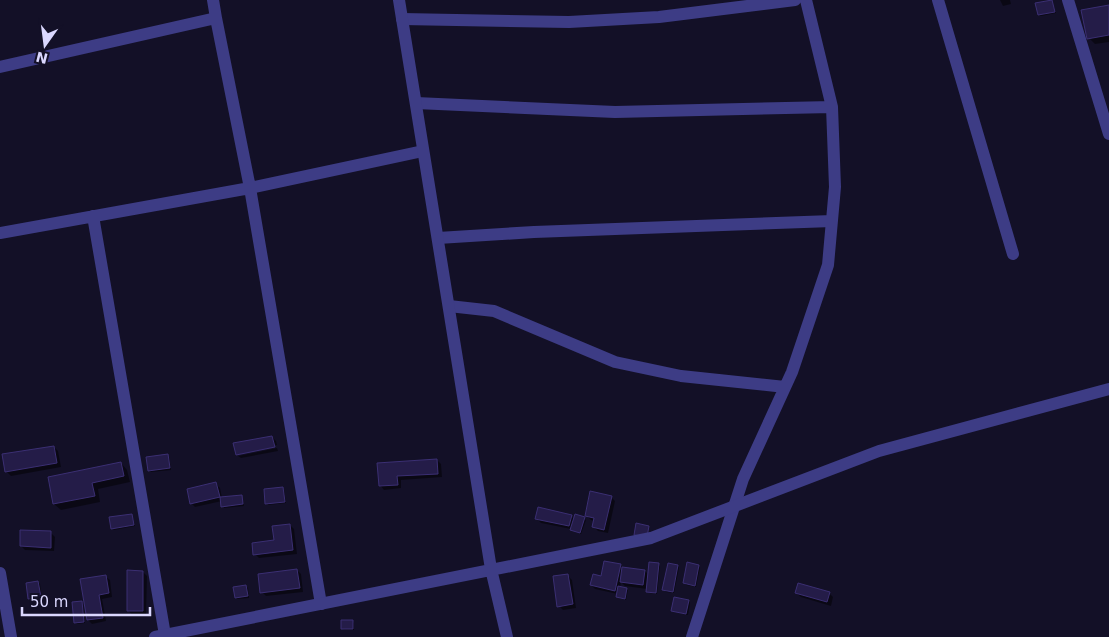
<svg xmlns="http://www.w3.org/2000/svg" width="1109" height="637" font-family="'DejaVu Sans',sans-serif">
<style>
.shadow{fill:#0007}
.building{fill:#241c48;stroke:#3b2f73}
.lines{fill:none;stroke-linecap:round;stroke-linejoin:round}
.minor{stroke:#3d3c85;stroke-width:12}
.tertiary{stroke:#3d3c85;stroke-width:12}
</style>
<rect width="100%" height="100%" fill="#131027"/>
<path class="shadow" d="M1000 0H1010L1011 4 1003 6Z
M1052 1 1056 13 1041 16 1039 15Z
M1109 6V42L1095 44 1089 38Z
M272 437 276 441 277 445 238 453V455L237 454 235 444Z
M54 447 58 451 61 467 11 476 6 471Z
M277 448 278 451 241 458 238 456Z
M167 456 169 457 171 470 151 472 149 471Z
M437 460 441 464 442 477 401 480V488L384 490 380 485 378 464Z
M121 463 127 470 130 482 98 489 100 502 61 510 54 504Z
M216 484 220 488 222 498 241 496 244 506 224 508 222 501 195 507 191 503Z
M282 488 284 490 286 503 268 505 267 503Z
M611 497 615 501 608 533 598 531 594 527 595 521 591 520 587 516Z
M132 515 135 526 114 530 112 528Z
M571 516 574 519 584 518 586 520 581 534 571 529 541 523 537 519Z
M290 525 294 529 297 554 259 558 255 554 275 541Z
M51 533 55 537 54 551 25 550 21 546Z
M658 564 660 566 657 594 649 593 647 589 625 586 621 582 620 587 628 590 626 600 619 598 618 594 595 589 591 585 620 566 623 568 645 571 649 575Z
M678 566 679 568 674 593 666 592 664 590Z
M698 566 700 568 696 587 686 585 685 583Z
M297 570 301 574 303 592 266 596 262 592Z
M143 572 147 576 146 615H132L128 610Z
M105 576 110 580 112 597 102 599 106 621 92 624 88 620Z
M568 576 572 580 576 608 563 610 559 606Z
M38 582 40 584 42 598 31 600 29 598Z
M246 586 248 588 249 598 237 599 236 597Z
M796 593H829L833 597 831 606 801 597Z
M689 601 690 603 688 615 673 611Z
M82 602 83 604 85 623 77 624 75 622Z
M352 621 354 623V630H344L342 629Z"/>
<path class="building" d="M1052 0 1055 12 1038 15 1035 3Z
M1109 5V35L1087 39 1081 10Z
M272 436 275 447 236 455 233 443Z
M54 446 57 463 5 472 2 454Z
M168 454 170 468 148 471 146 457Z
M437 459 438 474 397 476 398 485 379 486 377 463Z
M121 462 124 476 92 483 95 496 53 504 48 477Z
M216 482 220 497 190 504 187 489Z
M283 487 285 502 265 504 264 489Z
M590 491 612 496 604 530 592 527 594 518 585 516Z
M242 495 243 504 221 507 220 497Z
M538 507 572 515 569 526 535 519Z
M132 514 134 525 111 529 109 517Z
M575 514 585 517 580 533 570 530Z
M636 523 649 526 647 537 634 535Z
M290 524 293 550 253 555 252 543 274 540 272 526Z
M20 530 51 531V548L20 546Z
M604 561 621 564 615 591 590 585 593 574 601 576Z
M649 562 659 563 656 593 646 592Z
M687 562 699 565 695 586 683 583Z
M668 563 678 565 673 592 662 590Z
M622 567 645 570 643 585 620 582Z
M297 569 300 588 260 593 258 574Z
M127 570 143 571V611H127Z
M568 574 573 604 557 607 553 576Z
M106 575 109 593 99 595 103 618 87 620 80 579Z
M38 581 41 597 28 599 26 583Z
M798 583 830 592 827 602 795 593Z
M246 585 248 596 235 598 233 587Z
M618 586 627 588 625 599 616 597Z
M674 597 689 600 686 614 671 611Z
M82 601 84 622 74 623 72 602Z
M341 620H353V629H341Z"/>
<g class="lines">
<path class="minor" d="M213 0 216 18
M938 0 1013 254
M1068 0 1109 134
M402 19 569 22 659 17 795 0
M0 67 216 18 250 188 321 604
M416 103 615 112 832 107
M93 216 165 635
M0 233 250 188 423 151
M438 238 534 232 832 221
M449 306 494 311 615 362 681 376 785 387
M0 573 11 637
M692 637 743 479 792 372 828 265 835 187 832 107 806 0"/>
<path class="tertiary" d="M399 0 491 569 507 637
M155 637 651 538 879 451 1109 389"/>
</g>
<g transform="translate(45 45) rotate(194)" stroke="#131027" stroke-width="4" paint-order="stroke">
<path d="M0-4L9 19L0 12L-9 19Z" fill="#dad7fe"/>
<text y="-8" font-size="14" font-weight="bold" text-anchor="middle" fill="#dad7fe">N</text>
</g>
<path d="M22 607v8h128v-8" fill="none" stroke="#dad7fe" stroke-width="2.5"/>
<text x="30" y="607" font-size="15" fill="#dad7fe" stroke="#131027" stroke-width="4" paint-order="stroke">50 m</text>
</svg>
